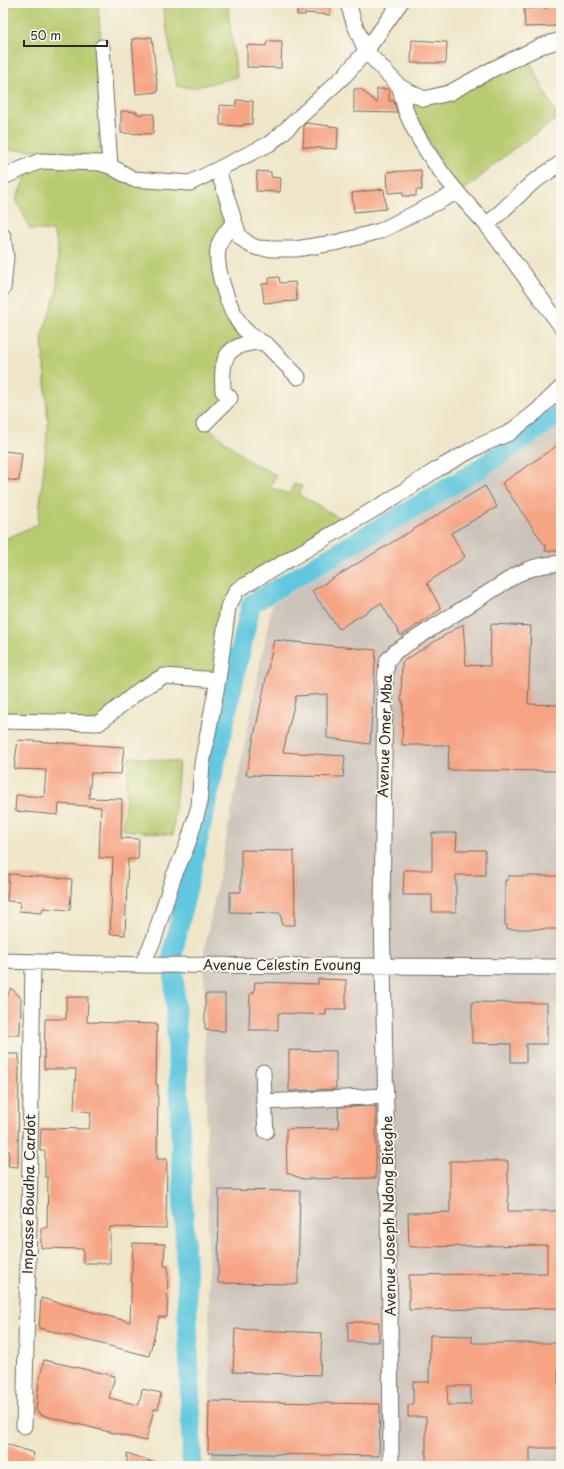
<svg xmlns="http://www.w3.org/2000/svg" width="564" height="1469" font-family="'Playpen Sans',sans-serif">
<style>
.industrial{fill:#ccc2b9}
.green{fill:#b8cb6f;stroke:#727b4d}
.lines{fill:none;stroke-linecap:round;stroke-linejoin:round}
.river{stroke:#61c7de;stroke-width:20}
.building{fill:#f6a484;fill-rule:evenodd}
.minor-casing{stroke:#706c62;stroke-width:17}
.minor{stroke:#fff;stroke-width:15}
.labels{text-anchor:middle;stroke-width:3.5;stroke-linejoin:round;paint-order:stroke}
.street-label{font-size:14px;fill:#2b2b2b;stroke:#fbf7ec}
</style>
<rect width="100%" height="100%" fill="#fbf7ec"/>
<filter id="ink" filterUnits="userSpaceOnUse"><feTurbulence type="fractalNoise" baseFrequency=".025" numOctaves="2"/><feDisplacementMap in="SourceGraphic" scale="8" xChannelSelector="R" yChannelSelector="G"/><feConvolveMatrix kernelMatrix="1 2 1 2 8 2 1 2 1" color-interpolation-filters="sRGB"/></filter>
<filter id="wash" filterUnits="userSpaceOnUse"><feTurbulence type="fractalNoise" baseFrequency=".012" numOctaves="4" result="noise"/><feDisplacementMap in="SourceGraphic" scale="16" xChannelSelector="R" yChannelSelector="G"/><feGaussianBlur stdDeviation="0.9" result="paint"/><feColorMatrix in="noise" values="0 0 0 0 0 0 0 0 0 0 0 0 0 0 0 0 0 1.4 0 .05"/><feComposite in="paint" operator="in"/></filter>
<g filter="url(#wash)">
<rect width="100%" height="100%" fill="#efe6c9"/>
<path class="industrial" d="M561 425V1466H211L204 952 272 604 438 505Z"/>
<path class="green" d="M3 3H98L110 166 133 179 190 183 218 170 234 222 220 242 232 310 261 342 225 359 230 398 204 424 249 461 276 475 270 487 289 494 294 484 302 486 299 495 350 524 237 590 218 680 164 676 99 723 3 721V540L38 524 48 426 42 335 57 291 58 247 53 231 30 229 16 199 38 150H3Z
M162 3H227L237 77 192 88 177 86Z
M526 54 558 118 512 150 466 189 458 194 400 87 424 99Z
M129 757 179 762 173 835 123 830Z"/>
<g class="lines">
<path class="river" d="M192 1466 187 1296 173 952 251 604 476 471 561 413"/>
</g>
<g id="blocks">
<path class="building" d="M297 3H331L330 15 305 13V15H297Z
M548 3H561V26L525 27 524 9 548 8Z
M152 37 158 92 136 94 132 39Z
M412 40 447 42 446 63H411Z
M267 41H282L281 68 247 67V45L266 46Z
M354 89H361L377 103V89H389V101H394L397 113 354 112Z
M236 100 253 101 252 124H244V126L220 125V105L236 106Z
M121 111 137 112V114H154L153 134 121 133Z
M306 123 338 127 337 149 303 147 304 125Z
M421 170 422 190H416V196H403V192L388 193 387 172Z
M257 171 271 172V177L281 178 280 192 256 191Z
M384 189 386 209 354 212 352 193Z
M279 277 280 283 295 282 297 301 264 303 262 284 269 283V278Z
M561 443V551H545L546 547 502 483Z
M3 451 22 453 19 481 3 479Z
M485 486 497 507 451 533 465 557 427 583 441 609 401 636 381 603 339 629 312 591Z
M463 624 466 665 490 666 491 624 531 626 528 704 561 705V771L448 770 449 745H402L403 701H401L402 662Z
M274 640 376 650 370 744 327 738V694L296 696 283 752 345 756 343 777 246 775Z
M18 740 124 747 121 774 91 773 89 798 122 799 121 838 139 839 138 859H128L125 935 110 934 113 858H99L101 807 59 804 58 815 15 811 16 795 44 797 46 770 14 769Z
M432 833H457L456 850H485V875H456V912H432V895H403L404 870H432Z
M241 850 294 851 295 925H282L281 913 230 912V892H241Z
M9 874 72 879 70 910 43 908 42 913 19 911 20 902 7 901Z
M508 876H561V929H507V925H505V880H508Z
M318 979 346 980V1009H326V1015L278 1013V1030H249L250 993H254L255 982 318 984Z
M11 988 21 998 20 1035H3V1007Z
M205 994H225V1031L205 1030Z
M66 997H88L87 1022 157 1024 156 1085H158L157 1159H167L166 1228 110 1227V1263H83V1249L41 1248V1228H47L48 1177H45V1151H40L41 1128 89 1129 91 1112 74 1110 76 1069H44L45 1019H66Z
M472 1002 547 1003V1044H526V1062H511V1044L472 1043Z
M289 1050 336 1051V1089L289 1091Z
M3 1054H19L18 1167 8 1166 9 1151H3Z
M376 1106V1178L303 1179 287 1173 286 1129 339 1128 338 1107Z
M450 1161H508V1211H561V1308L409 1310V1275L547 1273V1245L409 1247 408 1213 450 1212Z
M219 1190 300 1191 298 1284 218 1283Z
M133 1243 165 1244 164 1266H168L167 1317H159L149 1356 39 1328 41 1298 130 1322Z
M348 1322H379V1342H348Z
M235 1329 322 1333 320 1375 233 1372Z
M430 1335 472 1336V1343H559L558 1382H561V1448H530V1466H426V1417H408V1405H413V1382H429ZM448 1386H471V1405H447Z
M44 1360 115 1376 109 1398 139 1405 142 1389 161 1393 158 1409H154L146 1441 41 1415 36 1410 39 1382Z
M209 1401 380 1404 379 1456 208 1453Z
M3 1443 34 1453 30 1466H3Z
M127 1453 160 1465V1466H127Z"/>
</g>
</g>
<g filter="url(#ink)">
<use href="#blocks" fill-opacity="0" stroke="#706c62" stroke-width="1"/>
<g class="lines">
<g class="minor-casing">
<path id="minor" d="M348 3 354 23 366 51 400 87 424 99 449 93 491 70 541 46 561 40
M102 47 110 166
M400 87C402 96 404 106 407 114 424 155 456 193 487 225
M561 163 532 183 487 225 561 326
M218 170 239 236 250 245 258 248 274 249H296L339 242 380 231 457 192
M3 177 40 161 100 163 110 166 133 179 190 183 269 144 279 136 345 75 366 51 400 3
M234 222C230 228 223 235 220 242 211 262 230 314 244 329 250 335 259 341 267 345L298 377
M3 236 6 257 3 288
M204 424 230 398 223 391C221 359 224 344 261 342
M3 721 99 723 141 689 164 676 218 680
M3 961 142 965 561 967
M142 965 154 939 173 878 188 843 199 806 202 764 218 680 228 607 237 590 390 500 439 468 481 445 509 433 536 412 561 388
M263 1072 264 1102 386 1096
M264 1102 266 1131
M24 1426 29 1223 33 962
M391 1466 390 1315 382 913 385 680 387 661 396 651 516 575C531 567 544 564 561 563"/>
</g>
<use href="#minor" class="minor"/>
</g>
</g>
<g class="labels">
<g class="street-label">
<text transform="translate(385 736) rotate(-88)" y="5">Avenue Omer Mba</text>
<text x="282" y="970">Avenue Celestin Evoung</text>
<text transform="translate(29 1194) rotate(-89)" y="5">Impasse Boudha Cardot</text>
<text transform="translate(389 1216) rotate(-91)" y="5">Avenue Joseph Ndong Biteghe</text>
</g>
</g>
<rect width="564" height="1469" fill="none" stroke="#fbf7ec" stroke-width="16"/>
<path d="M24 40v6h83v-6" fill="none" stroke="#2b2b2b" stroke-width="2"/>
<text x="30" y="40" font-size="12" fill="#2b2b2b" stroke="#fbf7ec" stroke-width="3" paint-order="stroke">50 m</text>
</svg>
